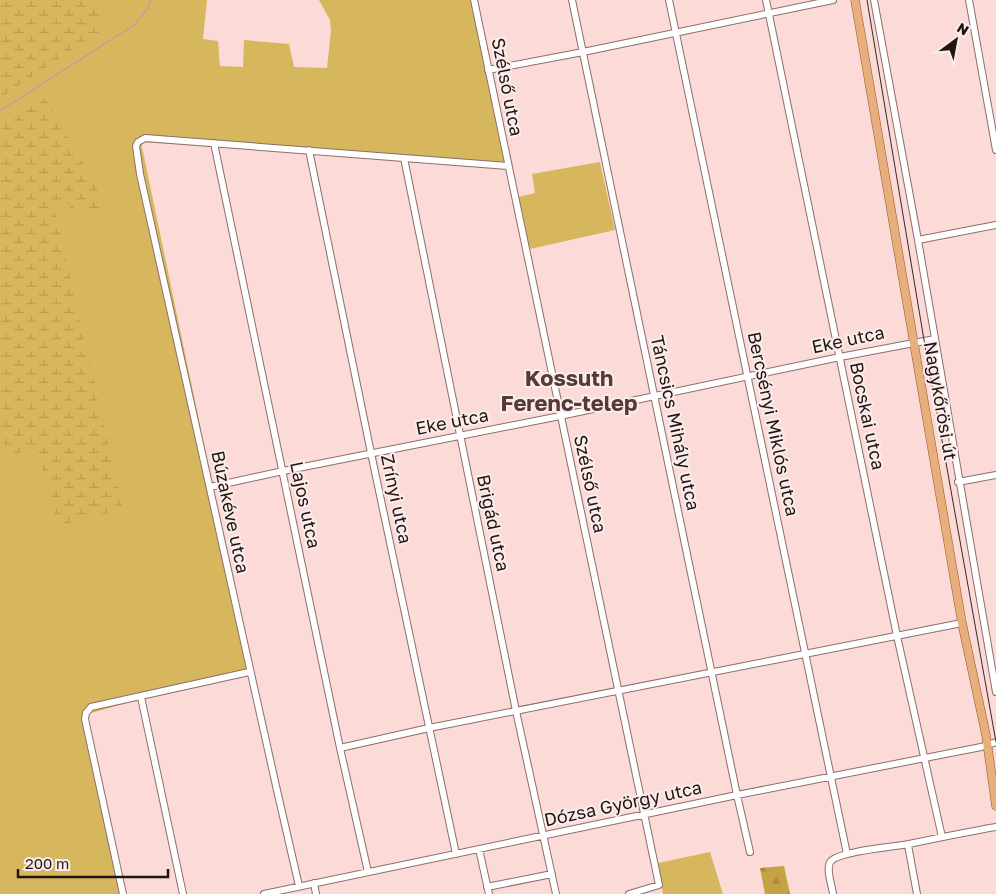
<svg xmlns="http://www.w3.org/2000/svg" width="996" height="894" font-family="'Golos Text',sans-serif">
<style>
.green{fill:#d7b75d}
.forest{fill:url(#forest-firs)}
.wetland{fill:url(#wetland-marsh)}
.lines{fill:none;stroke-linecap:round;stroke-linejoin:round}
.stream{stroke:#be89d2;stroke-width:1}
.minor-casing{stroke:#8c6e6c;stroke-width:8}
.major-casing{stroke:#975620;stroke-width:9}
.minor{stroke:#fff;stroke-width:6}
.major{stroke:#e6af7d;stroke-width:8}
.rail{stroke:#372928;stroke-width:1}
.labels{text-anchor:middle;stroke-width:4;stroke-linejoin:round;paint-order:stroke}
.street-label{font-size:18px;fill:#211514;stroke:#fbedeb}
.district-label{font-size:22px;font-weight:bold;fill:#553a38;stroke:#fbedeb}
</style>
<defs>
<pattern id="forest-firs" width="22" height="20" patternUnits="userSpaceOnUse" patternTransform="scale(1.25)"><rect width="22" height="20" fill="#c4a345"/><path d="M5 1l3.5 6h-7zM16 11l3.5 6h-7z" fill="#a88b3c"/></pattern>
<pattern id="wetland-marsh" width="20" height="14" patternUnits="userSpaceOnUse" patternTransform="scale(1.25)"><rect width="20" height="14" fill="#d7b75d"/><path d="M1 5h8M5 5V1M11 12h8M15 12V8" fill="none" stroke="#b89c50"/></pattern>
</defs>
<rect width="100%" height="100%" fill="#fcdad7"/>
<path class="green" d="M0 0H207L203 39 218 41 220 66 243 67 244 40 289 44 294 67 327 68 331 31 330 20 319 0H476L513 169 453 163 141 142 252 675 130 702 88 714 87 718 126 894H0Z
M600 162 615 230 530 249 518 197 535 193 532 174Z
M710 852 723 894H663L658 863Z"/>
<path class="forest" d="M784 866 790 894H765L760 868Z"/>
<path class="wetland" d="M0 0H96L102 30 0 98Z
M45 98 109 210 73 213 67 201 54 206 123 509 57 526 38 449 7 455 4 443 0 444V127Z"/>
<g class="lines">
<path class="stream" d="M0 111 134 25 148 8 151 0"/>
<g class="minor-casing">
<path id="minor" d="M474 0 659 885 629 894
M572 0 737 795 750 852
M669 0 847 854
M766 0 897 636 942 837
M874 0 918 240 996 692
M969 0 996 150
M488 70 583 52 833 0
M214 143 340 748 368 872
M309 150 371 453 456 854
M404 158 516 711 556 894
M918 240 996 225
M958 482 996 475
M210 487 283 471 560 416 840 357 935 339
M141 697 183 894
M340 748 429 728 962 623
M908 845 917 894
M479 849 489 894
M314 883 316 894
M299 886C244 649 193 411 140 174L136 146 138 142 145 138 508 166
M487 887 552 874
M123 894 85 719 86 713 91 707 249 672
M264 894 737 795 981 747 996 742
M833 894C832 885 825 868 831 861 840 851 894 847 909 844 938 838 967 832 996 827"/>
</g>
<g class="major-casing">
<path id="major" d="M855 0 962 623 986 735 996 806"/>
</g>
<use href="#minor" class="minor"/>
<use href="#major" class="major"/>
<path class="rail" d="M867 0 924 340 996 742"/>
</g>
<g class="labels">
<g class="street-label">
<text transform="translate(507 87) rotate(79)" y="6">Szélső utca</text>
<text transform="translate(848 340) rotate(-12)" y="6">Eke utca</text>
<text transform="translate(940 401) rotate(80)" y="6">Nagykőrösi út</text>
<text transform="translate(867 416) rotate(78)" y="6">Bocskai utca</text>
<text transform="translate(452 422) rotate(-11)" y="6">Eke utca</text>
<text transform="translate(675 423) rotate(78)" y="6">Táncsics Mihály utca</text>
<text transform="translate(773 424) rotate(78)" y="6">Bercsényi Miklós utca</text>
<text transform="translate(590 484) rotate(78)" y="6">Szélső utca</text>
<text transform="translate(396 499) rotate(78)" y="6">Zrínyi utca</text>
<text transform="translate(305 505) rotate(78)" y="6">Lajos utca</text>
<text transform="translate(230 512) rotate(78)" y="6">Búzakéve utca</text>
<text transform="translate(493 523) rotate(78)" y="6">Brigád utca</text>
<text transform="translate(623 804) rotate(-12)" y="6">Dózsa György utca</text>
</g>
<g class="district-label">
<text x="569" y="386">Kossuth<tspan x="569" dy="25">Ferenc-telep</tspan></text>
</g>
</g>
<g transform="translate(956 40) rotate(32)" stroke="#fbedeb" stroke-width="4" paint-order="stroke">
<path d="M0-4L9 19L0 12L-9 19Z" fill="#211514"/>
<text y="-8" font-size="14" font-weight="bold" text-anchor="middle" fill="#211514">N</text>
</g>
<path d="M18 869v8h150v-8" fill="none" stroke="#211514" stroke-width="2.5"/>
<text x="25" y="869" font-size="15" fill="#211514" stroke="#fbedeb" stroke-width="4" paint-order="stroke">200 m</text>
</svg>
